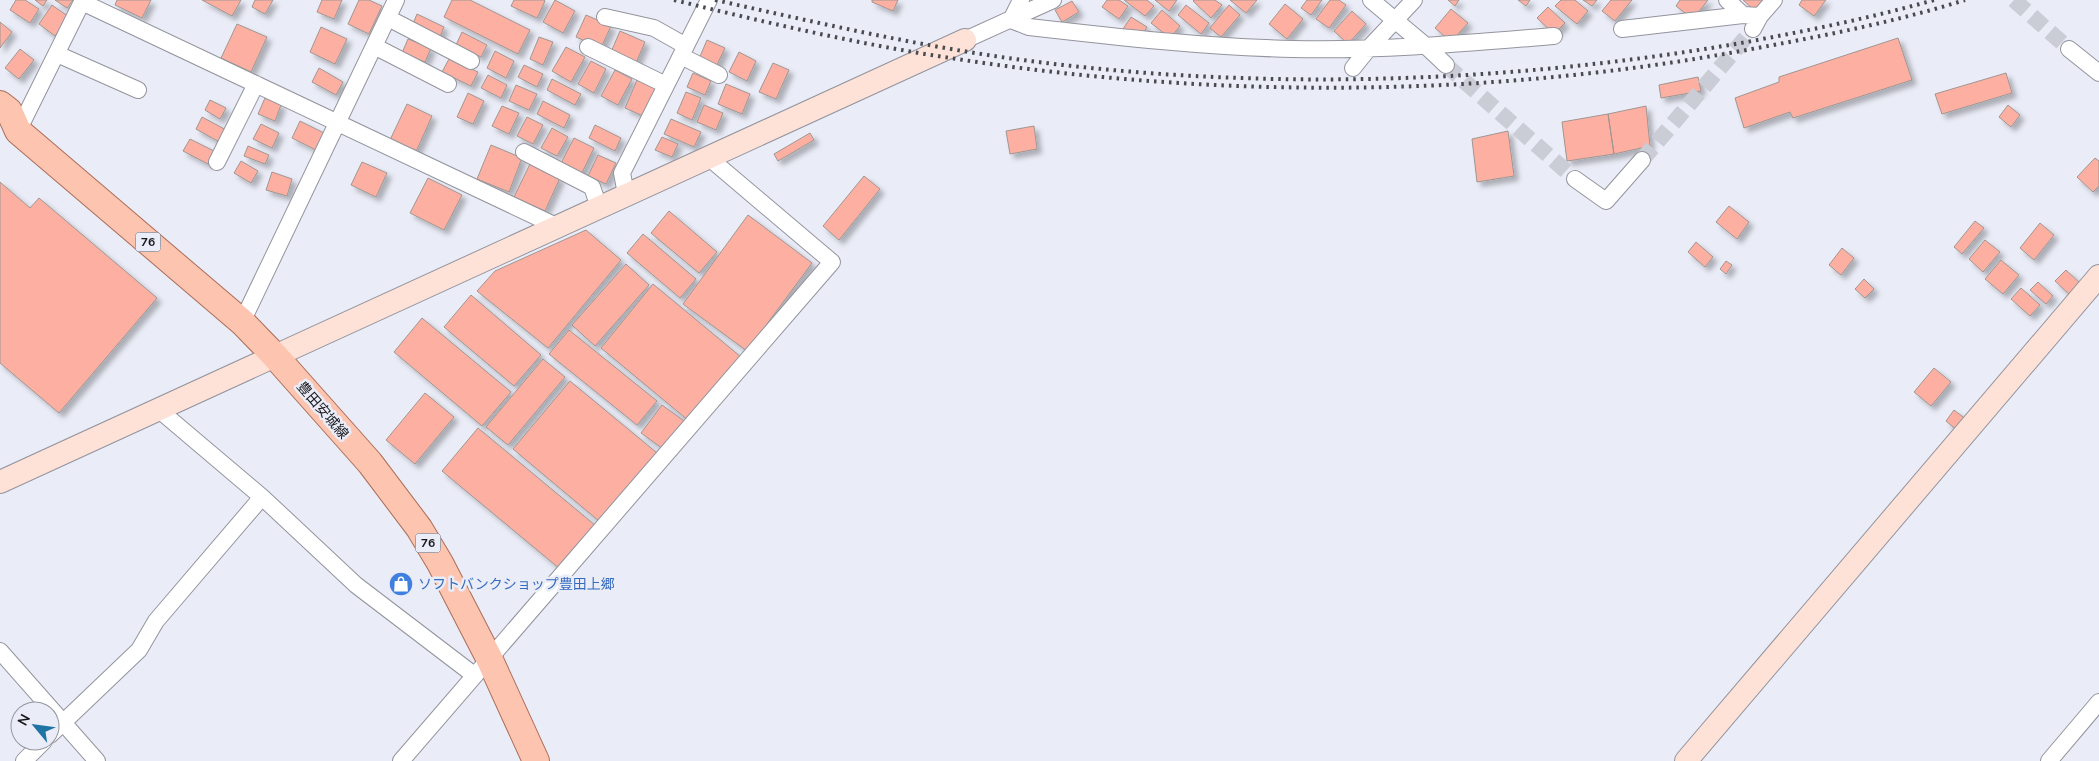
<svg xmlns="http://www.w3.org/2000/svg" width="2099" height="761" font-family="'Nunito Sans','Noto Sans JP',sans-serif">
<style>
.building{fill:#fdb0a1;stroke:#a09592;filter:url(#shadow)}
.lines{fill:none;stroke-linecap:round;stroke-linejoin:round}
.street-tunnel{stroke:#caccd6;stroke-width:16;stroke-dasharray:16 8;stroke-linecap:butt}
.street-casing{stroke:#93949e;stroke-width:18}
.secondary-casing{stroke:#93949e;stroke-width:24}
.primary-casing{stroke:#ab6d58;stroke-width:28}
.street{stroke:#fff;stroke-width:16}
.secondary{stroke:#fee1d7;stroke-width:22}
.primary{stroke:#fdc4af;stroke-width:26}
.rail{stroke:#494a4f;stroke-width:4;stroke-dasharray:2.5 5;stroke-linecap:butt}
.labels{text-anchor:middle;stroke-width:5;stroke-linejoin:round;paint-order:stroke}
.shield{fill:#eaecf7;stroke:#56575c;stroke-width:1}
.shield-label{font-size:12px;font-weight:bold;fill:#16171a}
.street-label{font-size:14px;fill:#16171a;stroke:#eaecf7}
.shop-label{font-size:14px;fill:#366cbe;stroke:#eaecf7;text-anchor:start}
</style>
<defs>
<filter id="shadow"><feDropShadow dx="4.5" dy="4.5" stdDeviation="2.5" flood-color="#0004"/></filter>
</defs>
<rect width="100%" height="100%" fill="#eaecf7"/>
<path class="building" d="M16 0H25L39 9 30 23 10 10Z
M35 0H47L43 6Z
M55 0H73L67 8Z
M117 0H151L142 18 115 5Z
M202 0H241L232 16Z
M255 0H273L265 14 252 7Z
M322 0H342L334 19 317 12Z
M359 0H369L382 6 369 34 348 24Z
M452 0H470L530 30 518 54 444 17Z
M514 0H544L545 1 537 18 511 6Z
M555 0 575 11 563 33 543 22Z
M872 0H898L893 11 872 2Z
M1107 0H1119L1128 6 1119 19 1102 7Z
M1124 0H1147L1154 6 1145 16Z
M1155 0H1177L1169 11Z
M1194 0H1215L1222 5 1211 18 1193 1Z
M1230 0H1257L1246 13Z
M1307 0H1322L1311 15 1301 8Z
M1330 0H1339L1346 5 1329 28 1316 19Z
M1448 0H1459L1455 6Z
M1518 0H1530L1526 6Z
M1561 0H1575L1588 11 1577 24 1555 6Z
M1583 0H1597L1592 6Z
M1611 0H1632L1615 21 1602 11Z
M1680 0H1708L1693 19 1676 6Z
M1743 0H1765L1755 11Z
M1802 0H1826L1814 16 1799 5Z
M1072 1 1079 12 1062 22 1055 10Z
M1285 4 1303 19 1287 39 1269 24Z
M52 5 69 17 55 36 39 24Z
M1186 5 1209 23 1201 34 1178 15Z
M1229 5 1240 15 1221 37 1210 28Z
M1548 7 1565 23 1554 34 1537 18Z
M1451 9 1468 23 1451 42 1435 28Z
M1162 10 1180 26 1170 38 1151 23Z
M1352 11 1366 24 1348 44 1334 31Z
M417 14 444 27 439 39 412 26Z
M586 15 611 26 601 48 576 37Z
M1131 17 1147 27 1140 39 1123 29Z
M0 22 12 32 0 48Z
M237 24 267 37 251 72 221 58Z
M321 27 347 39 335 64 310 52Z
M620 31 645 42 636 63 611 52Z
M462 32 487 45 481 57 456 45Z
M539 37 553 42 543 65 530 59Z
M1898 38 1912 80 1793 118 1790 112 1744 128 1735 98 1779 82V77Z
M408 39 431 48 425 62 402 53Z
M707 40 725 48 715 69 698 61Z
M566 47 585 57 571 82 552 71Z
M20 49 34 60 19 79 5 68Z
M495 51 514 61 506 78 487 68Z
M739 52 756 61 747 81 729 72Z
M449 59 478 72 471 86 442 72Z
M591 61 606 69 594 93 578 84Z
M773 63 789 70 776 99 759 92Z
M524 65 543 74 537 87 518 77Z
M319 68 343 82 336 95 312 82Z
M615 70 632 79 618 105 601 96Z
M693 73 711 81 705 95 687 87Z
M2006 73 2012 93 1942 114 1935 94Z
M488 75 507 85 501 98 481 88Z
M1698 77 1701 91 1661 98 1659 85Z
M552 79 581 94 575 105 547 90Z
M637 80 656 88 643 116 625 108Z
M726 84 750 94 742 114 718 104Z
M516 85 537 94 529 110 509 101Z
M686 92 701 98 692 120 677 113Z
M468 93 484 101 473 124 457 117Z
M265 98 281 105 275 121 258 114Z
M210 100 226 108 220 119 205 110Z
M543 101 570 115 564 128 537 114Z
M407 104 432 116 415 154 389 142Z
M704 105 723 113 716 130 697 122Z
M2008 105 2020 115 2011 127 1999 117Z
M502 106 519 113 509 134 492 126Z
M1646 106 1650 146 1614 154 1608 114Z
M1608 114 1614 154 1567 161 1562 122Z
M202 117 230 132 223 144 196 129Z
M527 117 543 125 533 144 517 136Z
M671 119 701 132 694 147 664 134Z
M300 121 324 133 316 150 292 138Z
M261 124 279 133 272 148 253 139Z
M595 125 621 138 615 151 589 138Z
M1034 126 1037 149 1010 154 1006 131Z
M552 128 568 137 557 156 541 148Z
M1508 131 1514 176 1477 182 1472 139Z
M810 133 814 140 778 161 774 154Z
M662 137 678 144 672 157 655 150Z
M574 138 594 148 580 177 559 167Z
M190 139 214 151 208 164 183 151Z
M491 145 522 158 509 192 477 179Z
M248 146 269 155 265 164 244 156Z
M598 155 616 163 606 184 588 176Z
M2095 158 2099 161V186L2093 192 2077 177Z
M241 161 258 171 251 183 234 173Z
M362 162 387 173 376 197 351 185Z
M530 164 560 178 545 211 514 197Z
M272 172 292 179 287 196 266 190Z
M864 176 880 189 839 240 823 226Z
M428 178 462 195 444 230 410 213Z
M0 182 30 208 39 198 157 298 59 413 0 363Z
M1729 206 1749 222 1737 239 1716 222Z
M669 211 717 252 699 273 651 233Z
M748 215 812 263 747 351 683 304Z
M1975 221 1984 228 1962 254 1954 247Z
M2040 223 2054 235 2034 260 2020 248Z
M586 230 621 260 548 348 477 291 495 271Z
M643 234 696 279 680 298 627 253Z
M1985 240 2000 252 1983 272 1969 259Z
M1696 242 1713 257 1705 267 1688 252Z
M1842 248 1854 258 1841 275 1829 265Z
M2001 260 2019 275 2003 294 1985 279Z
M1726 261 1732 265 1726 274 1720 269Z
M626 264 649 285 595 346 572 325Z
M2066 270 2082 285 2071 296 2055 281Z
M1864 279 1874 289 1865 298 1855 289Z
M2038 282 2053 296 2046 304 2030 290Z
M653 284 741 357 689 421 601 348Z
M2021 288 2040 305 2030 316 2011 299Z
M471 295 541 355 514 386 444 327Z
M422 318 511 392 482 426 394 352Z
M569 330 657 401 637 425 549 354Z
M543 359 565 377 508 445 486 427Z
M1934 368 1951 382 1931 406 1914 392Z
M570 381 657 453 600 522 513 449Z
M425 393 454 417 415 464 386 440Z
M662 405 687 423 666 451 641 433Z
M1954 410 1967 420 1958 431 1946 421Z
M478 428 596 526 560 569 442 471Z"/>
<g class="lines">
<path class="street-tunnel" d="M2014 0 2069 49
M1446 65 1575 179
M1642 160 1753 29"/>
<g class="street-casing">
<path id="street" d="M1021 0 1011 20 1029 27C1117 37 1205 47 1293 49 1381 51 1468 43 1554 36
M1371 0 1427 47 1446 65
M1727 0 1743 15
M82 2 556 226
M605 17 654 28 686 46
M388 18 471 61
M1622 29 1743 15 1760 16
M1753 29 1760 16 1774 0
M965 40 1053 0
M374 46 448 84
M588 47 666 85
M2069 49 2099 73
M57 54 138 90
M681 56 719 75
M1353 68 1369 48 1414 0
M18 131 83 0
M524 152 592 187 599 207
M217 162 256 84
M1575 179 1606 201 1642 160
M626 194 622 173 709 0
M242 322 396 0
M158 409 262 497 356 585 474 675
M0 651 97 761
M50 735 139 650 156 621 262 497
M24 761 44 741
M401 761 832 262 708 157
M2049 761 2099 702"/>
</g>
<g class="secondary-casing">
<path id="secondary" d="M0 482 965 40
M1686 761 2099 276"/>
</g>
<g class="primary-casing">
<path id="primary" d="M0 104 9 111 18 131 242 322 275 356 370 463 419 528 440 563 489 658 536 761"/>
</g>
<use href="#street" class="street"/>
<use href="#secondary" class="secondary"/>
<use href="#primary" class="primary"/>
<path class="rail" d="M674 0C768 23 862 45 957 59 1217 99 1483 98 1741 51 1817 37 1892 23 1965 0
M715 0C810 21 905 43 1001 57 1245 92 1498 85 1741 43 1806 31 1871 18 1934 0"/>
</g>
<defs>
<g id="shop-disc" transform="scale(1.25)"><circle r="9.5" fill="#3f7fe0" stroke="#eaecf7"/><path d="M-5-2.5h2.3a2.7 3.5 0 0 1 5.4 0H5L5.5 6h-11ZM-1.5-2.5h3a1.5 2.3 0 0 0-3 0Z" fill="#fff"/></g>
</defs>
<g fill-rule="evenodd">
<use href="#shop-disc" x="401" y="584"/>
</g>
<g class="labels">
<g class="shield">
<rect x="135.5" y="232.5" width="25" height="19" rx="4"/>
<rect x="415.5" y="533.5" width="25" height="19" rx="4"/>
</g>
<g class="shield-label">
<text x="148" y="246">76</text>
<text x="428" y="547">76</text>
</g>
<g class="street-label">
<text transform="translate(323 410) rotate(49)" y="5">豊田安城線</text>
</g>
<g class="shop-label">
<text x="418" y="589">ソフトバンクショップ豊田上郷</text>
</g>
</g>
<g transform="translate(35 726) rotate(299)"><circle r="24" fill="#eaecf7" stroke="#95979f"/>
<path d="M0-4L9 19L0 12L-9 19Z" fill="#1f74a4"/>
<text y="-8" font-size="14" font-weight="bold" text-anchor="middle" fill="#16171a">N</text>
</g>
</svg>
